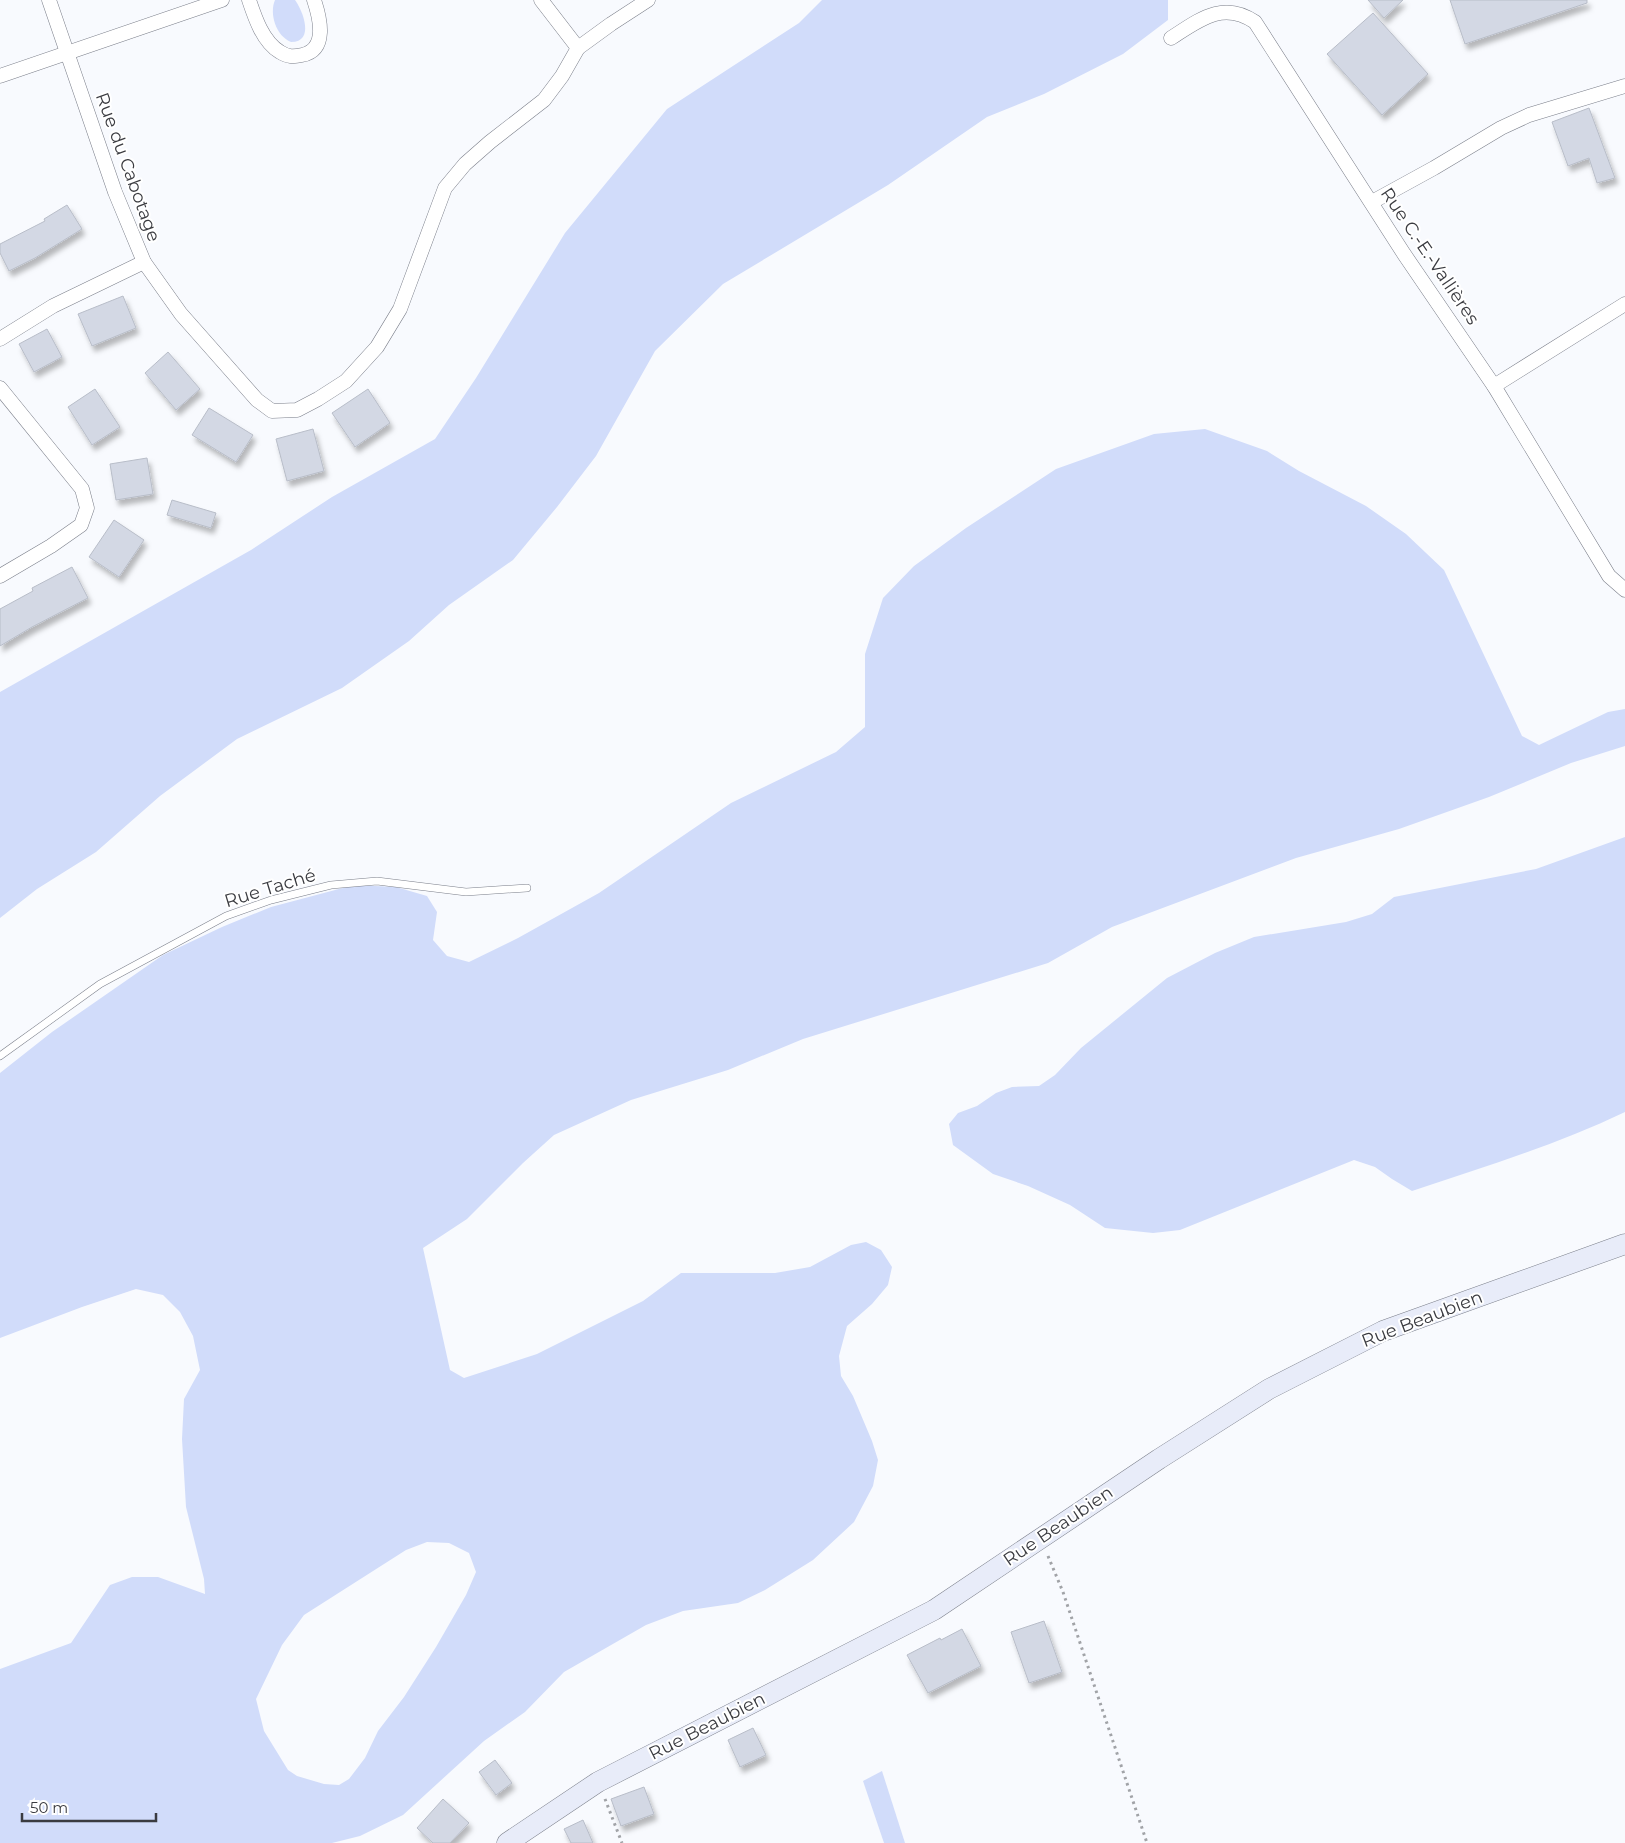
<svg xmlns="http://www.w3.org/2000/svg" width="1625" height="1843" viewBox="0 0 1625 1843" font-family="Montserrat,sans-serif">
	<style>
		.green { fill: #d1dcfa; fill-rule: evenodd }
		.building { fill: #d3d8e4; stroke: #b8bdc8; filter: url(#shadow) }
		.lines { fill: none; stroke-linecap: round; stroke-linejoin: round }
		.service-casing { stroke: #7b7f8a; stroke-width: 8 }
		.minor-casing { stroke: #7b7f8a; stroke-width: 15 }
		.secondary-casing { stroke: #7b7f8a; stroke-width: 21 }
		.path { stroke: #a1a3a7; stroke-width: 3; stroke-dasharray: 2.5 4; stroke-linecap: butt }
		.service { stroke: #fff; stroke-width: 7 }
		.minor { stroke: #fff; stroke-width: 14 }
		.secondary { stroke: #e8ecf9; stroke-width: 20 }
		.labels { text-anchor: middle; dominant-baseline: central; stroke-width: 4; stroke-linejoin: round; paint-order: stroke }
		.street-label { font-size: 18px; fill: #3a3b40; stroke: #fff }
	</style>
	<defs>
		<filter id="shadow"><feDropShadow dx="3" dy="5.5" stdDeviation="2.5" flood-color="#0004"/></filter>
	</defs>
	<rect width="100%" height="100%" fill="#f8fafe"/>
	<g class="green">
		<path d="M 275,0 L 295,0 C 303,11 315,42 291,42 C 276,36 269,14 275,0 Z"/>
		<polygon points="822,0 1168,0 1168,20 1123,54 1044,94 987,117 888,185 723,284 655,351 596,456 557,507 513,560 449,605 409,641 342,688 237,739 160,796 96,852 37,889 0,918 0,692 251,550 332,497 435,439 476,378 565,233 667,109 799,23"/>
		<path d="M 1205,429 L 1267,451 L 1299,471 L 1366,506 L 1406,534 L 1444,570 L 1522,736 L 1539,745 L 1608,712 L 1625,709 L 1625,746 L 1571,763 L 1489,797 L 1399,829 L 1296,858 L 1112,927 L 1048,963 L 803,1039 L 728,1070 L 631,1100 L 554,1135 L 523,1163 L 467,1219 L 423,1248 L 450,1370 L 464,1378 L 537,1354 L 643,1301 L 681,1273 L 775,1273 L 810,1267 L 851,1245 L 866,1242 L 881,1250 L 892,1267 L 888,1285 L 872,1304 L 847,1326 L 839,1356 L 841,1376 L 853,1396 L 872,1441 L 878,1460 L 873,1486 L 854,1522 L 813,1560 L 765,1590 L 738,1603 L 683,1611 L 646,1625 L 564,1672 L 525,1712 L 484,1741 L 403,1815 L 360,1836 L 332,1843 L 0,1843 L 0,1669 L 71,1643 L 110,1585 L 132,1577 L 158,1577 L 205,1594 L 204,1579 L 186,1507 L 182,1439 L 184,1399 L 200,1370 L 193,1336 L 180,1312 L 163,1295 L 136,1289 L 82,1307 L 0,1338 L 0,1073 L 52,1032 L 163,955 L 222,927 L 271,907 L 354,885 L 396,887 L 427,896 L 437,912 L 433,940 L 447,956 L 469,962 L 518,938 L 599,893 L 731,803 L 836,752 L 865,727 L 865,654 L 883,598 L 914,566 L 966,528 L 1056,469 L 1154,434 ZM 427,1542 L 449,1543 L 469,1553 L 476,1572 L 466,1595 L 436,1647 L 404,1697 L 378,1731 L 365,1758 L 349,1779 L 339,1785 L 324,1784 L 297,1776 L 288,1770 L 264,1731 L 256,1699 L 282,1645 L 304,1615 L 406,1550 Z"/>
		<path d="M 1625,837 L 1625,1112 C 1556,1145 1484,1167 1412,1191 L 1392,1179 L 1375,1167 L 1354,1160 L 1180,1230 L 1153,1233 L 1105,1228 L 1070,1205 L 1028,1186 L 993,1174 L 953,1145 L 949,1124 L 958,1113 L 977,1106 L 996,1093 L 1012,1087 L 1039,1086 L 1055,1075 L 1081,1048 L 1167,978 L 1215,953 L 1254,937 L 1346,922 L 1372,914 L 1394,897 L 1536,869 Z"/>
		<polygon points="882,1771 905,1843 884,1843 863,1781"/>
	</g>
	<g class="building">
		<polygon points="1368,0 1403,0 1384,18"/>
		<polygon points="1450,0 1587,0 1587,3 1465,44"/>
		<polygon points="1373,13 1428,74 1382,115 1327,54"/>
		<polygon points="1589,108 1615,178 1597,183 1589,158 1568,166 1552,122"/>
		<polygon points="67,205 82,229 35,258 9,271 0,253 0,244 45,221 44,219"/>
		<polygon points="123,296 136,328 92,346 78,314"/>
		<polygon points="47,329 62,357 34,372 19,344"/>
		<polygon points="168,352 200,389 176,410 145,373"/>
		<polygon points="95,389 120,427 92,445 68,407"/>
		<polygon points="368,389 390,423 355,447 332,413"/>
		<polygon points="209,408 253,435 236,462 192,435"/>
		<polygon points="313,429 324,471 287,481 276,439"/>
		<polygon points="147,458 153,494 116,500 110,464"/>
		<polygon points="172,500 216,513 211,528 167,515"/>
		<polygon points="114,520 144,540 119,577 89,557"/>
		<polygon points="72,567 88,598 32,627 0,646 0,609 33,591 32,588"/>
		<polygon points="1044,1621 1062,1672 1029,1683 1011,1632"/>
		<polygon points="962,1629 981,1666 928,1693 907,1655 940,1638 941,1640"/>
		<polygon points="753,1728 766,1755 740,1767 728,1740"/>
		<polygon points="495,1760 512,1783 496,1795 479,1772"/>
		<polygon points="644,1787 654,1814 621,1826 611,1799"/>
		<polygon points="443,1799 469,1823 450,1843 433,1843 417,1828"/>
		<polygon points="583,1820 593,1843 571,1843 564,1829"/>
	</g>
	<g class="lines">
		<defs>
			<polyline id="service" points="0,1056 100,984 226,916 271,900 331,885 377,881 466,892 527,888"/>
			<g id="minor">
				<polyline points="49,0 115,192 144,262 181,314 257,400 272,411 297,410 318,399 346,381 377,347 400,309 445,188 465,164 490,142 544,100 562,76 578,48 611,24 648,0"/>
				<path d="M 249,0 C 255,18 263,42 280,52 C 288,57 293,57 302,55 C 328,50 320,18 314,0"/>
				<polyline points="541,0 578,48"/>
				<path d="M 1171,38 C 1199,20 1223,0 1255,22 L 1404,254 L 1494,386 L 1609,576 L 1625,590"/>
				<polyline points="0,76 222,0"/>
				<polyline points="1372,202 1434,168 1501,128 1529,115 1625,86"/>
				<polyline points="0,339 53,306 144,262"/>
				<polyline points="1494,386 1625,304"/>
				<polyline points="0,388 82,489 87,508 81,525 51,546 0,576"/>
			</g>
			<polyline id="secondary" points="507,1843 598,1782 934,1610 1159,1459 1269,1389 1383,1331 1625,1244"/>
		</defs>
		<use href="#service" class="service-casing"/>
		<use href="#minor" class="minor-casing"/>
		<use href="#secondary" class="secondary-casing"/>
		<g class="path">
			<polyline points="1048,1556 1063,1592 1147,1843"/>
			<polyline points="605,1799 622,1843"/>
		</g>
		<use href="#service" class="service"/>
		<use href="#minor" class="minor"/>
		<use href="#secondary" class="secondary"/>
	</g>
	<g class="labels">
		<g class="street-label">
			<text transform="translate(128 167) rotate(70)">Rue du Cabotage</text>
			<text transform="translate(1430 256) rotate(56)">Rue C.-E.-Vallières</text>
			<text transform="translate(270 888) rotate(-17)">Rue Taché</text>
			<text transform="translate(1422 1319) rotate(-21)">Rue Beaubien</text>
			<text transform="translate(1058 1526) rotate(-34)">Rue Beaubien</text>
			<text transform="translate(707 1726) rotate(-27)">Rue Beaubien</text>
		</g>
	</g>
	<path d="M22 1813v8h134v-8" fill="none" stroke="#3a3b40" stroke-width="2.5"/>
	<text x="30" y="1813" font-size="15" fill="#3a3b40" stroke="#ffffff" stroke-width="4" paint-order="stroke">50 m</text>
</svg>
